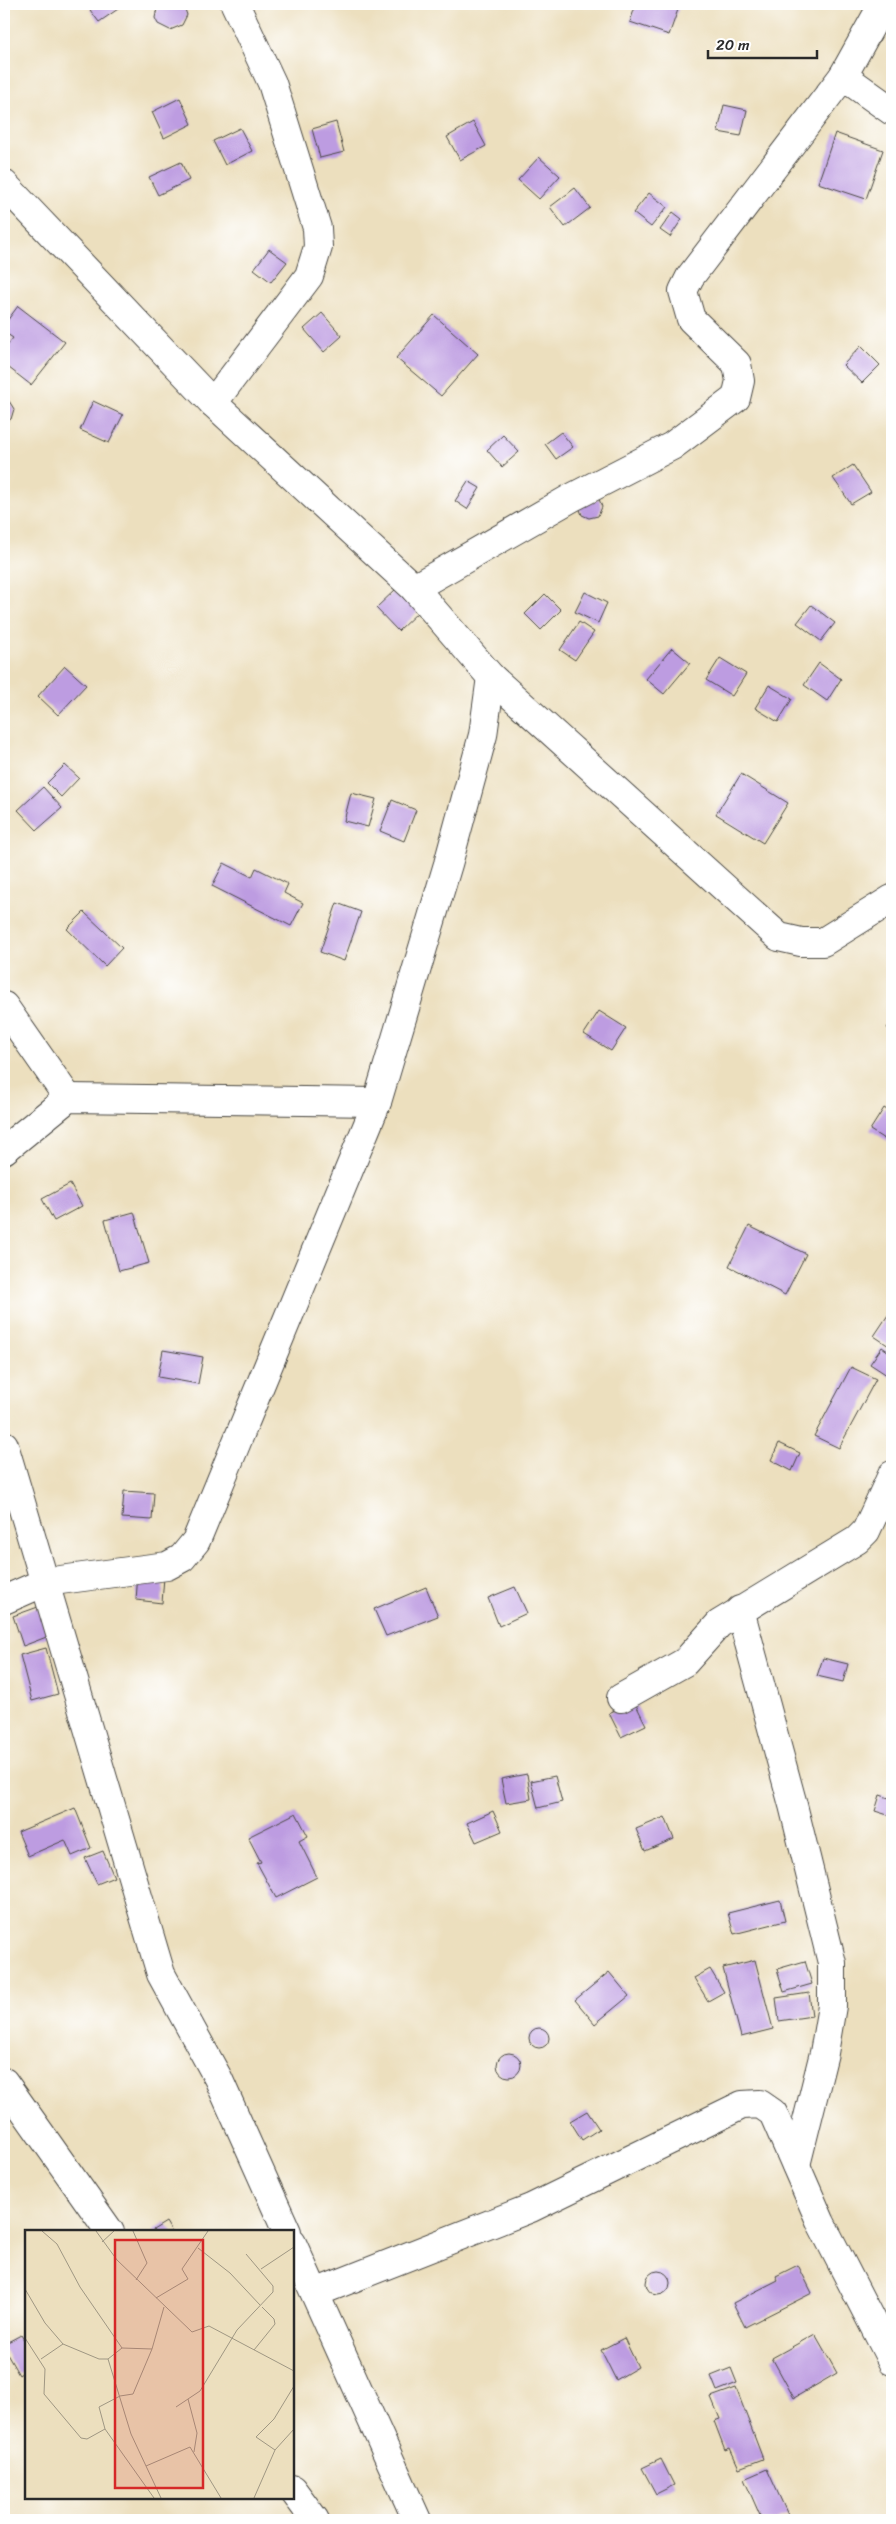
<svg xmlns="http://www.w3.org/2000/svg" width="896" height="2524" viewBox="0 0 896 2524" font-family="Sriracha,sans-serif">
	<style>
		.building { fill: #bd9ce1 }
		.lines { fill: none; stroke-linecap: round; stroke-linejoin: round }
		.minor-casing { stroke: #484641; stroke-width: 30 }
		.minor { stroke: #fff; stroke-width: 28 }
		.inset-road { fill: none; stroke: #9f9783; stroke-width: 1 }
		.view { fill: #d62828; fill-opacity: 0.15; stroke: #d62828; stroke-width: 2.5 }
		.inset-edge { fill: none; stroke: #2b2b2b; stroke-width: 2.5 }
	</style>
	<rect width="100%" height="100%" fill="#fff"/>
	<filter id="ink" filterUnits="userSpaceOnUse"><feTurbulence type="fractalNoise" baseFrequency=".02" numOctaves="2"/><feDisplacementMap in="SourceGraphic" scale="10" xChannelSelector="R" yChannelSelector="G"/><feConvolveMatrix kernelMatrix="1 2 1 2 8 2 1 2 1" color-interpolation-filters="sRGB"/></filter>
	<filter id="wash" filterUnits="userSpaceOnUse"><feTurbulence type="fractalNoise" baseFrequency=".0096" numOctaves="4" result="noise"/><feDisplacementMap in="SourceGraphic" scale="20" xChannelSelector="R" yChannelSelector="G"/><feGaussianBlur stdDeviation="1.12" result="paint"/><feColorMatrix in="noise" values="0 0 0 0 0 0 0 0 0 0 0 0 0 0 0 0 0 1.4 0 .05"/><feComposite in="paint" operator="in"/></filter>
	<g filter="url(#wash)">
		<rect width="100%" height="100%" fill="#ecdfbe"/>
		<g id="blocks">
			<g class="building">
				<polygon points="99,4 114,4 118,9 99,22 90,10"/>
				<polygon points="158,4 183,4 187,15 182,25 170,30 158,24 155,18"/>
				<polygon points="636,4 680,4 669,35 630,22"/>
				<polygon points="180,98 192,124 164,138 152,112"/>
				<polygon points="724,105 747,110 741,136 718,132"/>
				<polygon points="336,122 344,152 320,158 312,129"/>
				<polygon points="473,122 486,146 460,160 447,137"/>
				<polygon points="240,128 252,151 225,165 213,141"/>
				<polygon points="835,133 883,150 866,199 818,183"/>
				<polygon points="539,157 560,176 539,199 518,180"/>
				<polygon points="181,162 189,180 158,195 149,177"/>
				<polygon points="575,188 590,208 565,227 550,207"/>
				<polygon points="649,193 667,207 651,227 633,213"/>
				<polygon points="673,212 682,219 670,237 660,230"/>
				<polygon points="269,249 287,262 271,282 254,269"/>
				<polygon points="18,306 65,342 31,385 4,364 4,350 13,338 4,332 4,325"/>
				<polygon points="322,313 342,336 324,352 304,329"/>
				<polygon points="434,315 478,354 441,396 396,358"/>
				<polygon points="861,346 880,365 862,383 843,365"/>
				<polygon points="4,398 9,401 14,409 11,419 4,423"/>
				<polygon points="93,401 123,415 109,443 80,430"/>
				<polygon points="561,432 573,447 556,459 545,444"/>
				<polygon points="503,435 519,452 502,467 487,450"/>
				<polygon points="853,465 871,492 851,504 833,478"/>
				<polygon points="468,481 480,488 467,509 455,501"/>
				<polygon points="599,499 602,507 598,516 589,518 582,515 579,507"/>
				<polygon points="397,588 419,611 398,631 376,608"/>
				<polygon points="585,592 607,603 598,623 575,612"/>
				<polygon points="545,594 561,610 541,630 525,614"/>
				<polygon points="811,605 835,623 821,641 797,623"/>
				<polygon points="579,622 594,632 575,660 560,650"/>
				<polygon points="672,648 690,663 664,694 646,679"/>
				<polygon points="720,658 746,674 732,696 706,680"/>
				<polygon points="819,663 841,679 827,701 804,685"/>
				<polygon points="65,666 86,685 58,715 38,696"/>
				<polygon points="769,685 792,699 778,722 755,708"/>
				<polygon points="65,765 79,778 61,797 47,783"/>
				<polygon points="741,774 788,803 763,843 716,814"/>
				<polygon points="43,787 62,808 37,830 18,810"/>
				<polygon points="351,793 376,799 368,827 344,821"/>
				<polygon points="392,800 416,810 404,841 380,831"/>
				<polygon points="224,863 252,877 256,868 288,884 284,893 303,903 291,926 212,886"/>
				<polygon points="337,903 361,912 344,961 320,952"/>
				<polygon points="84,912 122,948 105,966 67,929"/>
				<polygon points="599,1011 626,1028 611,1051 584,1034"/>
				<polygon points="892,1021 892,1031 887,1028"/>
				<polygon points="884,1108 892,1113 892,1144 870,1130"/>
				<polygon points="70,1184 82,1206 54,1221 42,1199"/>
				<polygon points="134,1212 149,1263 119,1271 105,1220"/>
				<polygon points="749,1226 806,1254 785,1295 729,1266"/>
				<polygon points="888,1315 892,1317 892,1348 874,1336"/>
				<polygon points="882,1347 892,1354 892,1373 890,1377 870,1364"/>
				<polygon points="163,1350 203,1357 198,1384 158,1377"/>
				<polygon points="851,1367 876,1379 839,1448 814,1436"/>
				<polygon points="779,1443 800,1453 792,1471 771,1460"/>
				<polygon points="124,1491 154,1493 152,1520 122,1518"/>
				<polygon points="138,1574 164,1577 162,1603 136,1600"/>
				<polygon points="426,1587 438,1616 386,1636 374,1609"/>
				<polygon points="515,1587 527,1613 499,1626 488,1598"/>
				<polygon points="38,1607 49,1636 23,1646 13,1616"/>
				<polygon points="46,1648 58,1694 32,1701 20,1655"/>
				<polygon points="823,1658 848,1664 843,1682 817,1676"/>
				<polygon points="634,1701 646,1725 621,1737 609,1713"/>
				<polygon points="527,1774 531,1799 506,1803 501,1779"/>
				<polygon points="555,1776 562,1802 538,1808 531,1781"/>
				<polygon points="880,1795 892,1799 891,1816 875,1811"/>
				<polygon points="75,1808 91,1848 72,1856 65,1840 28,1856 18,1832"/>
				<polygon points="493,1811 502,1831 476,1842 467,1823"/>
				<polygon points="296,1813 308,1836 299,1841 317,1877 276,1898 257,1863 261,1862 248,1837"/>
				<polygon points="665,1817 674,1839 645,1851 636,1829"/>
				<polygon points="103,1851 114,1877 97,1884 85,1858"/>
				<polygon points="780,1900 785,1921 734,1934 728,1913"/>
				<polygon points="755,1960 773,2029 741,2037 723,1968"/>
				<polygon points="805,1961 812,1984 784,1992 777,1969"/>
				<polygon points="710,1969 724,1992 708,2001 694,1978"/>
				<polygon points="609,1972 629,1996 595,2024 575,2000"/>
				<polygon points="809,1993 812,2016 779,2021 776,1998"/>
				<circle cx="539" cy="2038" r="10"/>
				<circle cx="509" cy="2065" r="12"/>
				<polygon points="587,2111 599,2129 582,2140 570,2121"/>
				<polygon points="166,2222 172,2232 154,2232 153,2230"/>
				<polygon points="798,2265 812,2293 745,2327 733,2303 778,2280 776,2276"/>
				<circle cx="658" cy="2283" r="12"/>
				<polygon points="892,2288 892,2301 888,2289"/>
				<polygon points="815,2334 837,2373 794,2398 772,2358"/>
				<polygon points="21,2335 26,2343 26,2370 19,2375 4,2349 4,2344"/>
				<polygon points="624,2338 638,2367 616,2380 601,2350"/>
				<polygon points="731,2368 737,2383 717,2391 711,2376"/>
				<polygon points="736,2388 763,2459 739,2468 730,2448 725,2450 714,2421 720,2419 711,2397"/>
				<polygon points="661,2459 674,2485 656,2494 642,2468"/>
				<polygon points="767,2469 788,2515 776,2520 762,2520 744,2479"/>
			</g>
		</g>
	</g>
	<g filter="url(#ink)">
		<use href="#blocks" fill-opacity="0" stroke="#484641" stroke-width="1"/>
		<g class="lines">
			<defs>
				<g id="minor">
					<polyline points="843,76 892,111"/>
					<polyline points="4,184 213,403 414,588 491,677 779,937 801,942 823,942 892,899"/>
					<polyline points="213,403 309,276 318,247 317,228 272,83 235,4"/>
					<polyline points="414,588 571,498 672,446 736,398 740,381 737,364 691,319 683,291 690,277 843,76 883,4"/>
					<polyline points="4,1006 68,1098"/>
					<polyline points="4,1150 68,1098 377,1102 448,864 483,735 491,677"/>
					<polyline points="4,1445 161,1974 218,2078 287,2232"/>
					<polyline points="4,1600 45,1582 167,1566 182,1558 196,1541 377,1102"/>
					<polyline points="740,1610 793,1805 832,1963 832,2006 824,2053 796,2165"/>
					<polyline points="621,1698 685,1662 719,1624 857,1540 866,1531 892,1475"/>
					<polyline points="4,2082 110,2232"/>
					<polyline points="292,2243 417,2520"/>
					<polyline points="315,2293 531,2208 742,2105 760,2104 773,2113 821,2223 892,2361"/>
					<polyline points="292,2489 315,2520"/>
				</g>
			</defs>
			<use href="#minor" class="minor-casing"/>
			<use href="#minor" class="minor"/>
		</g>
	</g>
	<g transform="translate(25 2230)">
		<rect width="269" height="269" fill="#ecdfbe"/>
		<path class="inset-road" d="M 17,1 L 32,14 L 55,57 L 97,118M 71,1 L 92,30 L 167,102 L 184,96 L 269,141M 108,1 L 122,33 L 111,50M 77,12 L 89,1M 173,18 L 205,43 L 235,75M 236,39 L 269,17M 0,59 L 20,93 L 38,114 L 74,129 L 83,129 L 97,118 L 127,119 L 139,77M 131,68 L 163,49 L 157,39 L 183,1M 0,108 L 20,139 L 19,164 L 56,208 L 62,209 L 80,199M 127,119 L 108,164 L 95,166 L 74,177 L 80,199 L 129,268M 229,120 L 250,94 L 249,89 L 237,77M 16,129 L 38,114M 83,129 L 106,204 L 136,268M 163,169 L 172,203 L 169,222M 151,177 L 175,161 L 212,100 L 248,62 L 248,56 L 221,24M 250,220 L 231,207 L 249,189 L 269,156M 121,236 L 165,217 L 196,268M 229,268 L 250,220 L 269,199"/>
		<path class="view" d="M 90,10 L 178,10 L 178,258 L 90,258 Z"/>
		<rect width="269" height="269" class="inset-edge"/>
	</g>
	<rect width="896" height="2524" fill="none" stroke="#fff" stroke-width="20"/>
	<path d="M708 50v8h109v-8" fill="none" stroke="#2b2b2b" stroke-width="2.5"/>
	<text x="716" y="50" font-size="15" fill="#2b2b2b" stroke="#ffffff" stroke-width="4" paint-order="stroke">20 m</text>
</svg>
